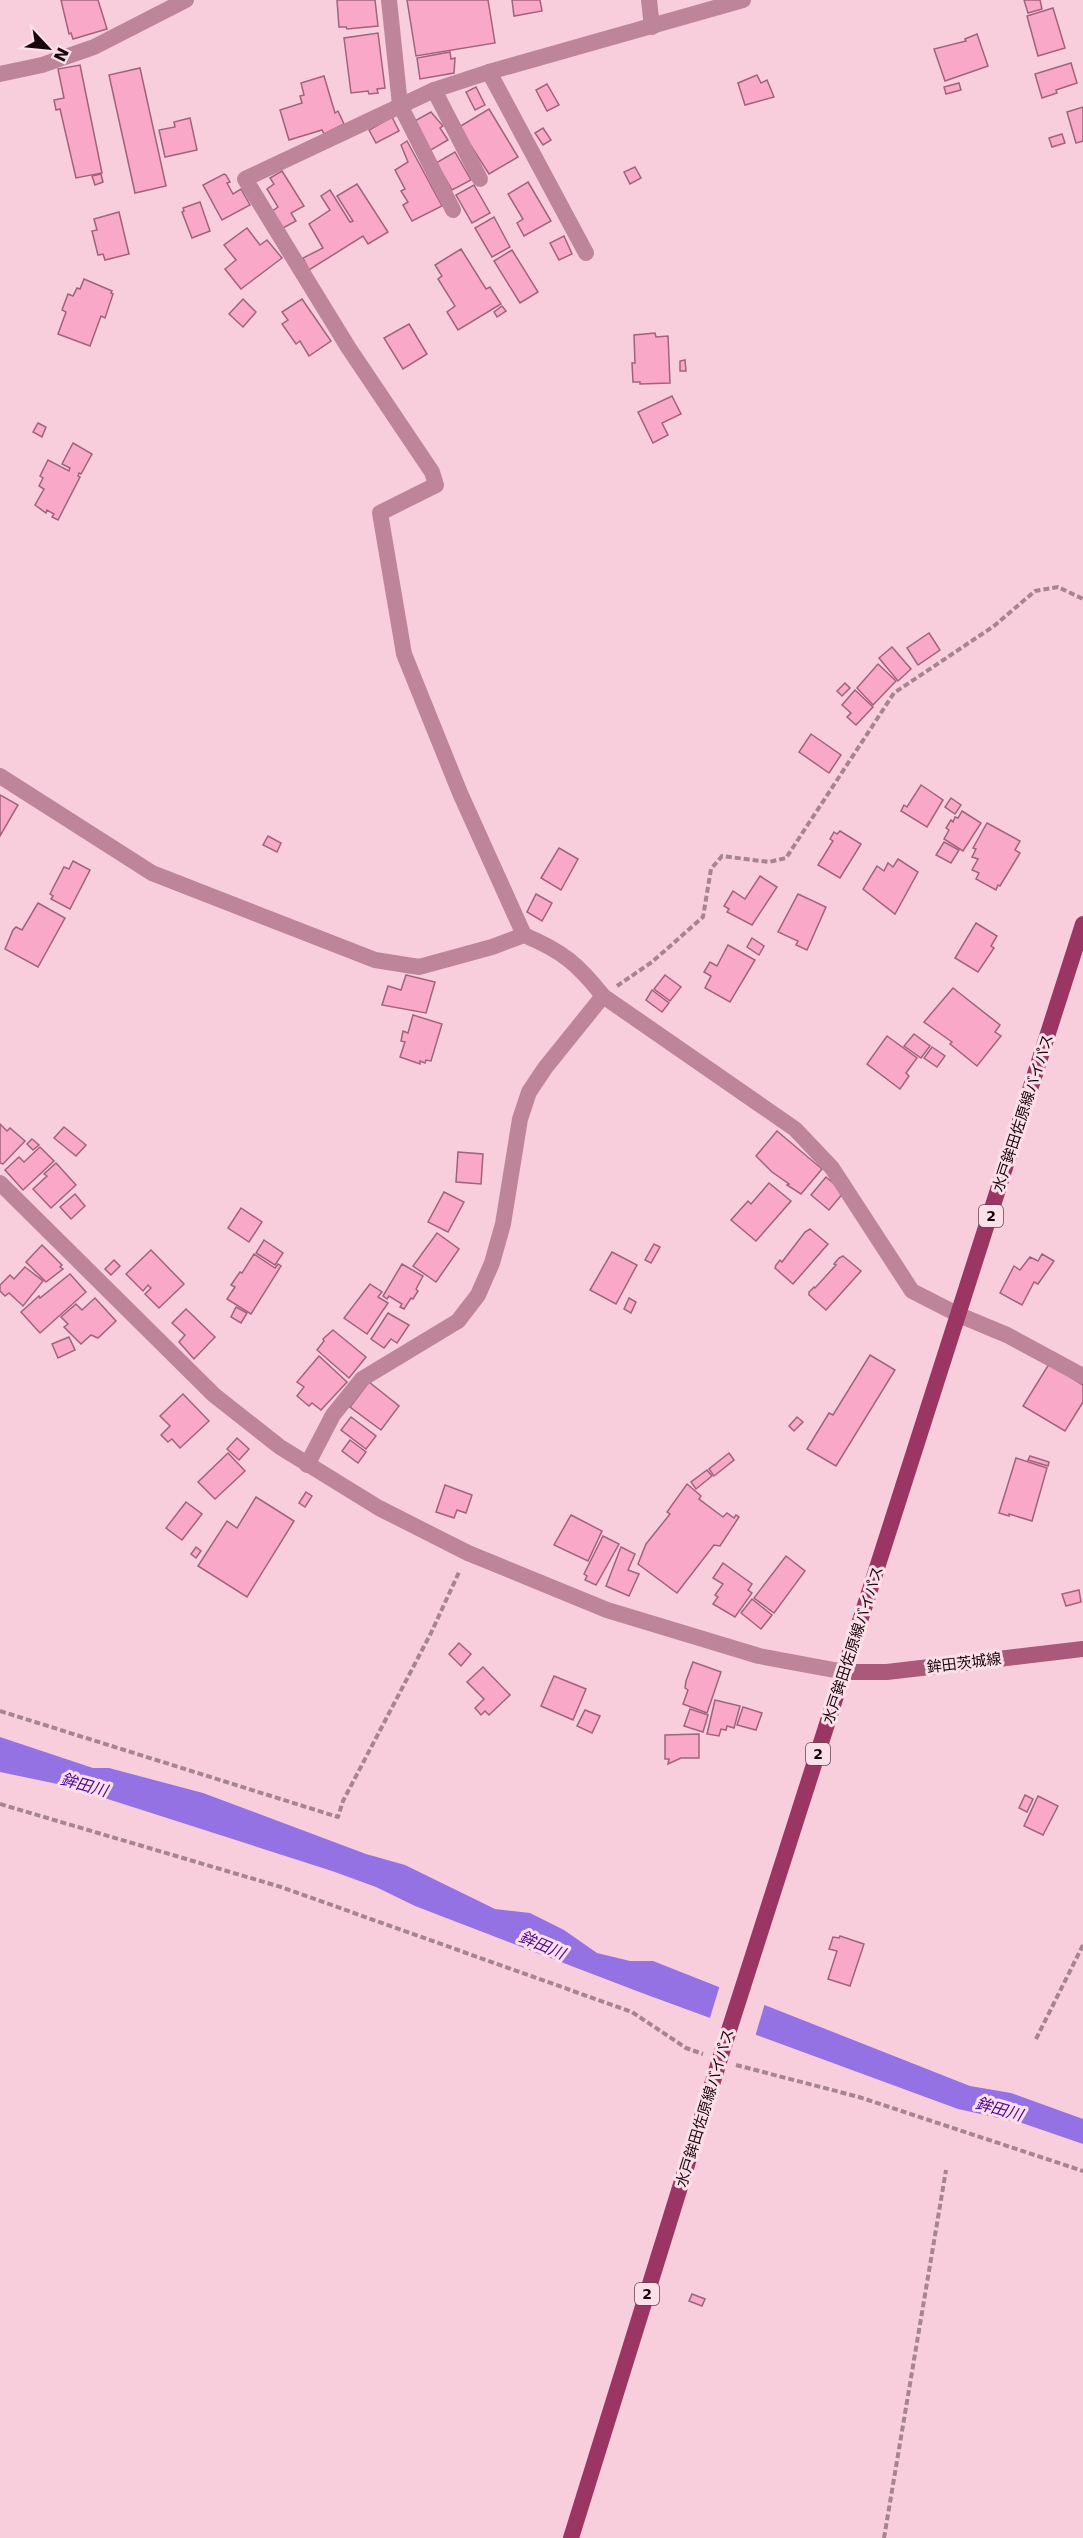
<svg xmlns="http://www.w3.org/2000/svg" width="1083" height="2538" viewBox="0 0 1083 2538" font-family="'DejaVu Sans','Noto Sans JP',sans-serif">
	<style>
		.water { fill: #9572e4 }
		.pier { fill: #f8cedc }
		.building { fill: #f9a9c7; stroke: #a1637b; stroke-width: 1.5 }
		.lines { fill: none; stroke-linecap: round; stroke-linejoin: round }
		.path { stroke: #a68490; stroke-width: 4; stroke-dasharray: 6 3; stroke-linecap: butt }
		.minor { stroke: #be859a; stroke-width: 16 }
		.tertiary { stroke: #be859a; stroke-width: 16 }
		.secondary { stroke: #ab597b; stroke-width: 16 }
		.primary { stroke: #9b3664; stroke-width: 16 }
		.labels { text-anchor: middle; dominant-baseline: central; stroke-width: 6; stroke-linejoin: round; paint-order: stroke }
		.shield { fill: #fce0e9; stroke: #5e474f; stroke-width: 1.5 }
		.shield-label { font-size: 14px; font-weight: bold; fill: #1a050d }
		.street-label { font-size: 15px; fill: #1a050d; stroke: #fce0e9 }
		.water-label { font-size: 16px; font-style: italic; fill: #4d0497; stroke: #fce0e9 }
	</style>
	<rect width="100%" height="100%" fill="#f8cedc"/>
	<polygon class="water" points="0,1737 93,1768 109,1768 203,1793 366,1854 405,1865 495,1909 530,1913 564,1930 597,1953 630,1961 653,1961 970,2086 1011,2093 1083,2119 1083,2144 1022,2123 958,2109 642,1993 415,1906 376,1887 332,1871 67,1786 0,1772"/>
	<polygon class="pier" points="720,1985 765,2003 755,2037 709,2021"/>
	<g class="building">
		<polygon points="61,0 98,0 107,29 73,39 71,33 69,34"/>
		<polygon points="337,0 375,0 378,26 347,29 346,27 339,27"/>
		<polygon points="407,0 488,0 495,43 416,56"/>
		<polygon points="512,0 540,0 542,11 514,16"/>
		<polygon points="1024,0 1040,0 1042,9 1028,13"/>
		<polygon points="1053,8 1065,48 1038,56 1027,16"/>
		<polygon points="378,33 385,88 377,89 378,93 369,94 368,91 351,93 344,38"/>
		<polygon points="977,34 988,66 945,81 934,49 966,41 965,39"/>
		<polygon points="450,52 451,59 455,58 454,73 420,79 417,58"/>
		<polygon points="1071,63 1077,83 1056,90 1057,93 1042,98 1035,74"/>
		<polygon points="80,65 102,173 76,178 60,109 56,110 54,100 64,98 58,69"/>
		<polygon points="140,68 166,186 135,193 109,75"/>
		<polygon points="757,75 761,83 767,80 774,97 745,105 738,83"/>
		<polygon points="324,76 335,113 338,111 344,124 324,134 322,130 289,140 280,110 302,103 300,96 304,95 301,83"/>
		<polygon points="959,83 961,90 946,94 944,87"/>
		<polygon points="547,84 559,105 547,111 536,90"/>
		<polygon points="476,87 485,105 475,110 466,92"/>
		<polygon points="1083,107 1083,141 1076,143 1067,112"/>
		<polygon points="489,109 518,157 489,174 459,127"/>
		<polygon points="431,112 443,126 440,128 448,140 429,151 413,122"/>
		<polygon points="392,117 399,131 376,143 369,130"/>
		<polygon points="190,118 197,150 165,157 159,130 175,127 174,122"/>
		<polygon points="543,128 551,140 543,145 535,133"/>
		<polygon points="1062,134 1065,143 1052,147 1049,138"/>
		<polygon points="407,141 442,206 412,221 403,205 408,202 401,191 405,189 395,170 408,162 401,145"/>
		<polygon points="455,152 471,180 452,190 436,163"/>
		<polygon points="635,167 641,178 630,184 624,172"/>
		<polygon points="282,171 304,206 291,213 296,221 283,228 271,212 278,207 267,189 274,184 270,178"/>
		<polygon points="101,174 103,182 95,185 92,176"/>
		<polygon points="224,174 226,175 230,182 227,183 233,194 241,189 250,205 222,220 203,185"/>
		<polygon points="528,182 551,221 524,236 517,223 523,219 508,194"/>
		<polygon points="357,184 388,232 368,244 363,236 309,270 303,258 323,248 309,224 330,210 321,196 330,190 350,222 353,221 337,196"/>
		<polygon points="474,185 490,213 472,223 456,195"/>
		<polygon points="200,202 210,231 192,238 182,212 184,211 183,208"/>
		<polygon points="119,212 129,254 105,260 103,254 98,255 92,231 97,230 94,219"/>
		<polygon points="494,217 510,247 492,257 475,228"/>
		<polygon points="247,228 260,245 267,240 282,258 241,289 225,269 236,260 224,245"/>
		<polygon points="564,236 572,254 559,260 550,243"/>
		<polygon points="461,249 486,289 490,287 501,304 458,330 447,312 455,306 438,279 442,276 435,265"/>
		<polygon points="512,250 538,292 520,303 494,261"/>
		<polygon points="84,279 112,291 111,293 113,294 105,318 101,316 90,346 58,334 66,312 62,310 68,294 73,296 77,288 80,289"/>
		<polygon points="243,299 256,312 243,327 229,314"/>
		<polygon points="302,299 331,341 309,356 300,341 296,344 282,324 288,320 282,312"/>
		<polygon points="502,306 506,311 497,317 494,312"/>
		<polygon points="409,324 427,354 403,369 384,338"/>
		<polygon points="655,333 656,337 668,336 670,383 640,384 640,382 633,382 632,363 635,363 634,335"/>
		<polygon points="685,360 686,371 680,371 680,361"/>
		<polygon points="672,396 681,414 662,423 668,435 653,443 638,412"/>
		<polygon points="38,423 46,427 42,437 33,432"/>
		<polygon points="73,443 92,454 81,474 79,473 78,476 80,477 58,520 52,517 54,514 47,510 46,513 35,505 44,489 39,486 43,478 40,476 48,460 69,471 70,468 62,464"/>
		<polygon points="929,633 940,650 918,665 907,648"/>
		<polygon points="892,647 911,669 898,681 879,658"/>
		<polygon points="878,664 896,681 873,705 857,688"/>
		<polygon points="845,683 850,688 842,696 837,691"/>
		<polygon points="855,690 873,707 856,725 847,717 851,713 842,705"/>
		<polygon points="811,734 841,755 829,773 799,752"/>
		<polygon points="921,785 943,800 927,827 901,811 904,805 907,807"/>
		<polygon points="0,795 18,805 0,836"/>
		<polygon points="951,798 961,805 955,814 945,807"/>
		<polygon points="962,811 981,823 963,851 944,839 949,830 946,828 951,820 953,822 955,817 958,818"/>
		<polygon points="987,823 1020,841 1015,850 1020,853 1000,886 998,885 996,890 976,879 979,873 972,870 978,859 972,857 976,849 973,848"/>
		<polygon points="840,831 861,844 840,878 818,865 833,841 830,839 834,832 837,834"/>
		<polygon points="268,836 281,843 277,852 263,845"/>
		<polygon points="944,842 959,850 951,863 936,855"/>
		<polygon points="559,848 578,859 561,890 541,878"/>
		<polygon points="898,859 918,872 895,914 863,889 877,866 884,871 888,863 893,867"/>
		<polygon points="73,861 90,870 70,909 51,899 53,896 50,894 64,867 69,869"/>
		<polygon points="760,876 777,887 752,925 727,912 729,909 724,906 733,891 745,899"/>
		<polygon points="536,894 552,903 542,921 527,912"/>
		<polygon points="798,894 826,907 807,950 796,945 798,941 778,932"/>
		<polygon points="38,903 65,918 38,967 5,949 13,930 16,927 22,930"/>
		<polygon points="976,923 997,936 991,946 994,948 978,972 955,958"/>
		<polygon points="752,938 764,946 759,955 747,947"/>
		<polygon points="728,945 755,960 730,1002 705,988 711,976 704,972 710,962 717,966"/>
		<polygon points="406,975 435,982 426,1013 382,1005 388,986 401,990"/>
		<polygon points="665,975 681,987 670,1001 654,989"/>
		<polygon points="953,988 1000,1025 995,1032 1001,1036 977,1066 950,1044 952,1042 924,1022"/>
		<polygon points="652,990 669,1003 662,1012 646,1000"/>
		<polygon points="413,1015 442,1024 431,1061 426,1060 425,1063 420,1061 420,1064 400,1057 405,1042 401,1041 403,1031 408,1033"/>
		<polygon points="914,1034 930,1046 921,1058 904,1046"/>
		<polygon points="887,1036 917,1058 906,1073 909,1076 900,1089 867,1064"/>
		<polygon points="932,1047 945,1056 937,1067 924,1058"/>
		<polygon points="0,1124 7,1131 10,1128 25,1141 3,1164 0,1163"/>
		<polygon points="64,1127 86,1145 76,1156 54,1138"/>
		<polygon points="777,1131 822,1169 801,1194 787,1185 789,1184 772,1172 756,1156"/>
		<polygon points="32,1139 39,1145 33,1150 27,1144"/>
		<polygon points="40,1147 54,1161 23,1190 5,1170 19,1157 24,1162"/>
		<polygon points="458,1152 483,1154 481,1184 456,1182"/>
		<polygon points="56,1163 76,1185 51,1208 33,1189 47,1176 44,1174"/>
		<polygon points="826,1177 844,1192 829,1210 811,1195"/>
		<polygon points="769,1183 791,1201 756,1241 731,1220 748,1201 751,1204"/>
		<polygon points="444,1192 464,1202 448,1232 428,1222"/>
		<polygon points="75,1194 85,1206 71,1219 60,1207"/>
		<polygon points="241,1208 262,1222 249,1242 228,1228"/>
		<polygon points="810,1229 828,1244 793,1284 775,1268 776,1265 780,1260 782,1262 805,1232"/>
		<polygon points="437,1233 459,1249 436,1282 413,1266"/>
		<polygon points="264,1240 283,1253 275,1265 256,1253"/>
		<polygon points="654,1244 660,1247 651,1263 645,1260"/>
		<polygon points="42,1245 62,1265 60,1267 63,1269 46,1282 26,1262"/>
		<polygon points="151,1250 184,1284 159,1308 145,1294 151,1288 148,1285 143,1291 126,1274"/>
		<polygon points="612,1252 637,1265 616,1304 590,1290"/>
		<polygon points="254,1254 275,1268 278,1264 281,1266 251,1314 227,1299 235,1287 231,1285 240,1272 242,1273"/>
		<polygon points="1042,1254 1054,1261 1038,1284 1034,1282 1022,1305 1000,1293 1014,1266 1020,1270 1030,1257 1038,1261"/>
		<polygon points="843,1256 861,1271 826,1310 809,1295 809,1292 814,1287 815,1288 836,1265 834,1264 839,1258"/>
		<polygon points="114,1260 120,1266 111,1275 105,1269"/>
		<polygon points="402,1264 423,1276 416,1289 418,1291 413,1299 411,1298 404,1309 400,1307 402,1304 389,1296 387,1299 383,1296"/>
		<polygon points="25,1267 43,1281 23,1306 9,1293 5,1296 0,1291 0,1285 10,1275 14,1279"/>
		<polygon points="70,1274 86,1292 40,1333 21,1312 39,1296 40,1298"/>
		<polygon points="370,1284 382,1292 378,1297 388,1303 367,1334 344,1318"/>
		<polygon points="95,1298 116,1321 98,1338 91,1335 81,1344 64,1327 68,1324 61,1317 76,1304 82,1310"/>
		<polygon points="629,1298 636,1302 631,1313 624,1309"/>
		<polygon points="236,1307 247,1313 241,1323 231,1317"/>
		<polygon points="186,1309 215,1337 194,1359 179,1342 185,1335 172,1323"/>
		<polygon points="388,1313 409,1325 397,1343 391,1339 384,1348 371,1339"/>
		<polygon points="333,1330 366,1357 349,1378 317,1350 324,1341 323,1339"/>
		<polygon points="69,1337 75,1350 58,1358 52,1344"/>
		<polygon points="870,1355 895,1370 836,1466 807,1449 829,1413 833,1415"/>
		<polygon points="319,1356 347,1382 321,1410 312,1403 309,1406 297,1396 304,1387 297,1382"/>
		<polygon points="1049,1364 1083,1385 1083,1402 1065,1431 1023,1406"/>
		<polygon points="369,1382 399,1406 381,1430 350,1407"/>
		<polygon points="183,1394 209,1421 180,1448 172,1439 168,1442 161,1435 170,1426 160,1416"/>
		<polygon points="351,1417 376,1436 366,1449 341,1430"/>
		<polygon points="797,1417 803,1422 794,1431 789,1426"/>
		<polygon points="237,1438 249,1449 239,1460 227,1449"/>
		<polygon points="350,1440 366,1452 358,1463 342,1451"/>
		<polygon points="228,1453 245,1471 215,1499 198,1482"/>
		<polygon points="729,1453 734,1460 714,1476 709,1469"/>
		<polygon points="1030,1456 1049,1462 1048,1466 1028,1460"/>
		<polygon points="1016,1458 1047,1468 1032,1521 1009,1514 1009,1516 999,1513"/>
		<polygon points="707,1470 712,1476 696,1489 691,1482"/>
		<polygon points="687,1484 701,1496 699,1499 723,1517 727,1513 734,1518 736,1515 739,1517 720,1546 714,1545 677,1593 638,1564 646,1544 670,1514 667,1512"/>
		<polygon points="445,1485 472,1495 466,1513 457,1510 454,1518 436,1512"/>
		<polygon points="306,1492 312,1496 305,1507 299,1503"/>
		<polygon points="256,1497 294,1521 247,1597 198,1566 227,1521 237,1528"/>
		<polygon points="186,1502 202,1514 182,1540 166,1528"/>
		<polygon points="571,1515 602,1531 588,1561 554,1545"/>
		<polygon points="603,1536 619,1544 596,1585 585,1580 587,1576 584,1574"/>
		<polygon points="196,1547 201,1551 196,1558 191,1554"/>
		<polygon points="621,1547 635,1554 628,1570 639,1574 629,1596 606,1586"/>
		<polygon points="786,1556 805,1571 774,1613 754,1598"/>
		<polygon points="723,1563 752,1584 748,1590 752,1593 735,1617 713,1604 718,1597 715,1595 723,1584 713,1578"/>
		<polygon points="1079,1590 1081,1602 1066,1606 1062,1594"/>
		<polygon points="752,1599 772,1615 761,1629 741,1613"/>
		<polygon points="459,1643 471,1654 461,1666 449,1654"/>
		<polygon points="693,1662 721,1672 707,1713 683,1704 688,1690 685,1688 686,1681"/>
		<polygon points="483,1667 510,1695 489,1715 485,1711 481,1715 475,1708 484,1699 467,1682"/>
		<polygon points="554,1676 586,1689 573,1720 541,1706"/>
		<polygon points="715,1700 740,1706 734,1728 727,1726 726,1730 721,1729 719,1736 707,1734"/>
		<polygon points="743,1707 762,1713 756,1730 737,1725"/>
		<polygon points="690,1709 708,1715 703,1732 684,1726"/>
		<polygon points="585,1710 600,1716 592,1733 577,1726"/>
		<polygon points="699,1734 699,1758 681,1758 668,1764 669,1759 665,1759 665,1735"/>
		<polygon points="1025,1795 1033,1799 1027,1812 1019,1808"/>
		<polygon points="1038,1796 1058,1806 1043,1835 1024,1826"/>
		<polygon points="840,1936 864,1944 850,1986 828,1979 837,1951 829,1949 833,1937 839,1938"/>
		<polygon points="692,2294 705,2299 702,2306 689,2301"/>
	</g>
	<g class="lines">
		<g class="path">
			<polyline points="617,986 652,962 703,917 711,869 722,856 769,862 786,858 894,693 994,626 1035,591 1058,587 1083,599"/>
			<polyline points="0,1711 338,1817 343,1801 431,1633 460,1570"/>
			<polyline points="0,1804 281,1887 632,2012 686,2048 703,2054"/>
			<polyline points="1036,2039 1083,1945"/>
			<polyline points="736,2065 859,2097 1083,2171"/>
			<polyline points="884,2538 946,2170"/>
		</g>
		<g class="minor">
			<polyline points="389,0 400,105 453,210"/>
			<polyline points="649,0 652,27"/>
			<polyline points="489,72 586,253"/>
			<polyline points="0,74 42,65 94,47 186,0"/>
			<polyline points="434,90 480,179"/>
			<path d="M 0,776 L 152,873 L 375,960 L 419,967 L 492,947 L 524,935 C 562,951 578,964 603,996 L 795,1129 L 832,1168 L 912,1291 L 959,1315 L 1007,1335 L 1083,1376"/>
			<polyline points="524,935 460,793 404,654 380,513 436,485 432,472 348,347 245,179 434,90 489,72 743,0"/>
			<polyline points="307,1465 333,1415 362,1379 458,1321 478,1295 492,1263 503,1224 520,1119 529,1092 545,1068 603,996"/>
		</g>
		<polyline class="tertiary" points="0,1183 214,1395 280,1447 379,1508 468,1553 607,1610 759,1656 845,1672"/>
		<polyline class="secondary" points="845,1672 887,1672 1083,1649"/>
		<polyline class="primary" points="571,2538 723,2049 1083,924"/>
	</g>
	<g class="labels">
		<g class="shield">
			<rect x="979" y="1205" width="24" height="22" rx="4.5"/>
			<rect x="806" y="1743" width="24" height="22" rx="4.5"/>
			<rect x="635" y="2283" width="24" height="22" rx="4.5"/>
		</g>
		<g class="shield-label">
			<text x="991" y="1216">2</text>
			<text x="818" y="1754">2</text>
			<text x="647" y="2294">2</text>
		</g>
		<g class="street-label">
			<text transform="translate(1023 1113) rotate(-72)">水戸鉾田佐原線バイパス</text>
			<text transform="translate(853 1645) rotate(-72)">水戸鉾田佐原線バイパス</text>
			<text transform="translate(964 1663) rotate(-7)">鉾田茨城線</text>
			<text transform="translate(705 2108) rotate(-73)">水戸鉾田佐原線バイパス</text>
		</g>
		<g class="water-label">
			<text transform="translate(84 1785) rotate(15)">鉾田川</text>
			<text transform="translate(542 1945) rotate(23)">鉾田川</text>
			<text transform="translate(999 2109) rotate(16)">鉾田川</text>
		</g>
	</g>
	<g transform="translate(48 48) rotate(116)" stroke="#fce0e9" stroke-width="4.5" paint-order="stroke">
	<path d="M0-4.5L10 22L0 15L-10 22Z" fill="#1a050d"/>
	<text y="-9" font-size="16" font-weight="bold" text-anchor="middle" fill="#1a050d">N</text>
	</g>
</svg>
